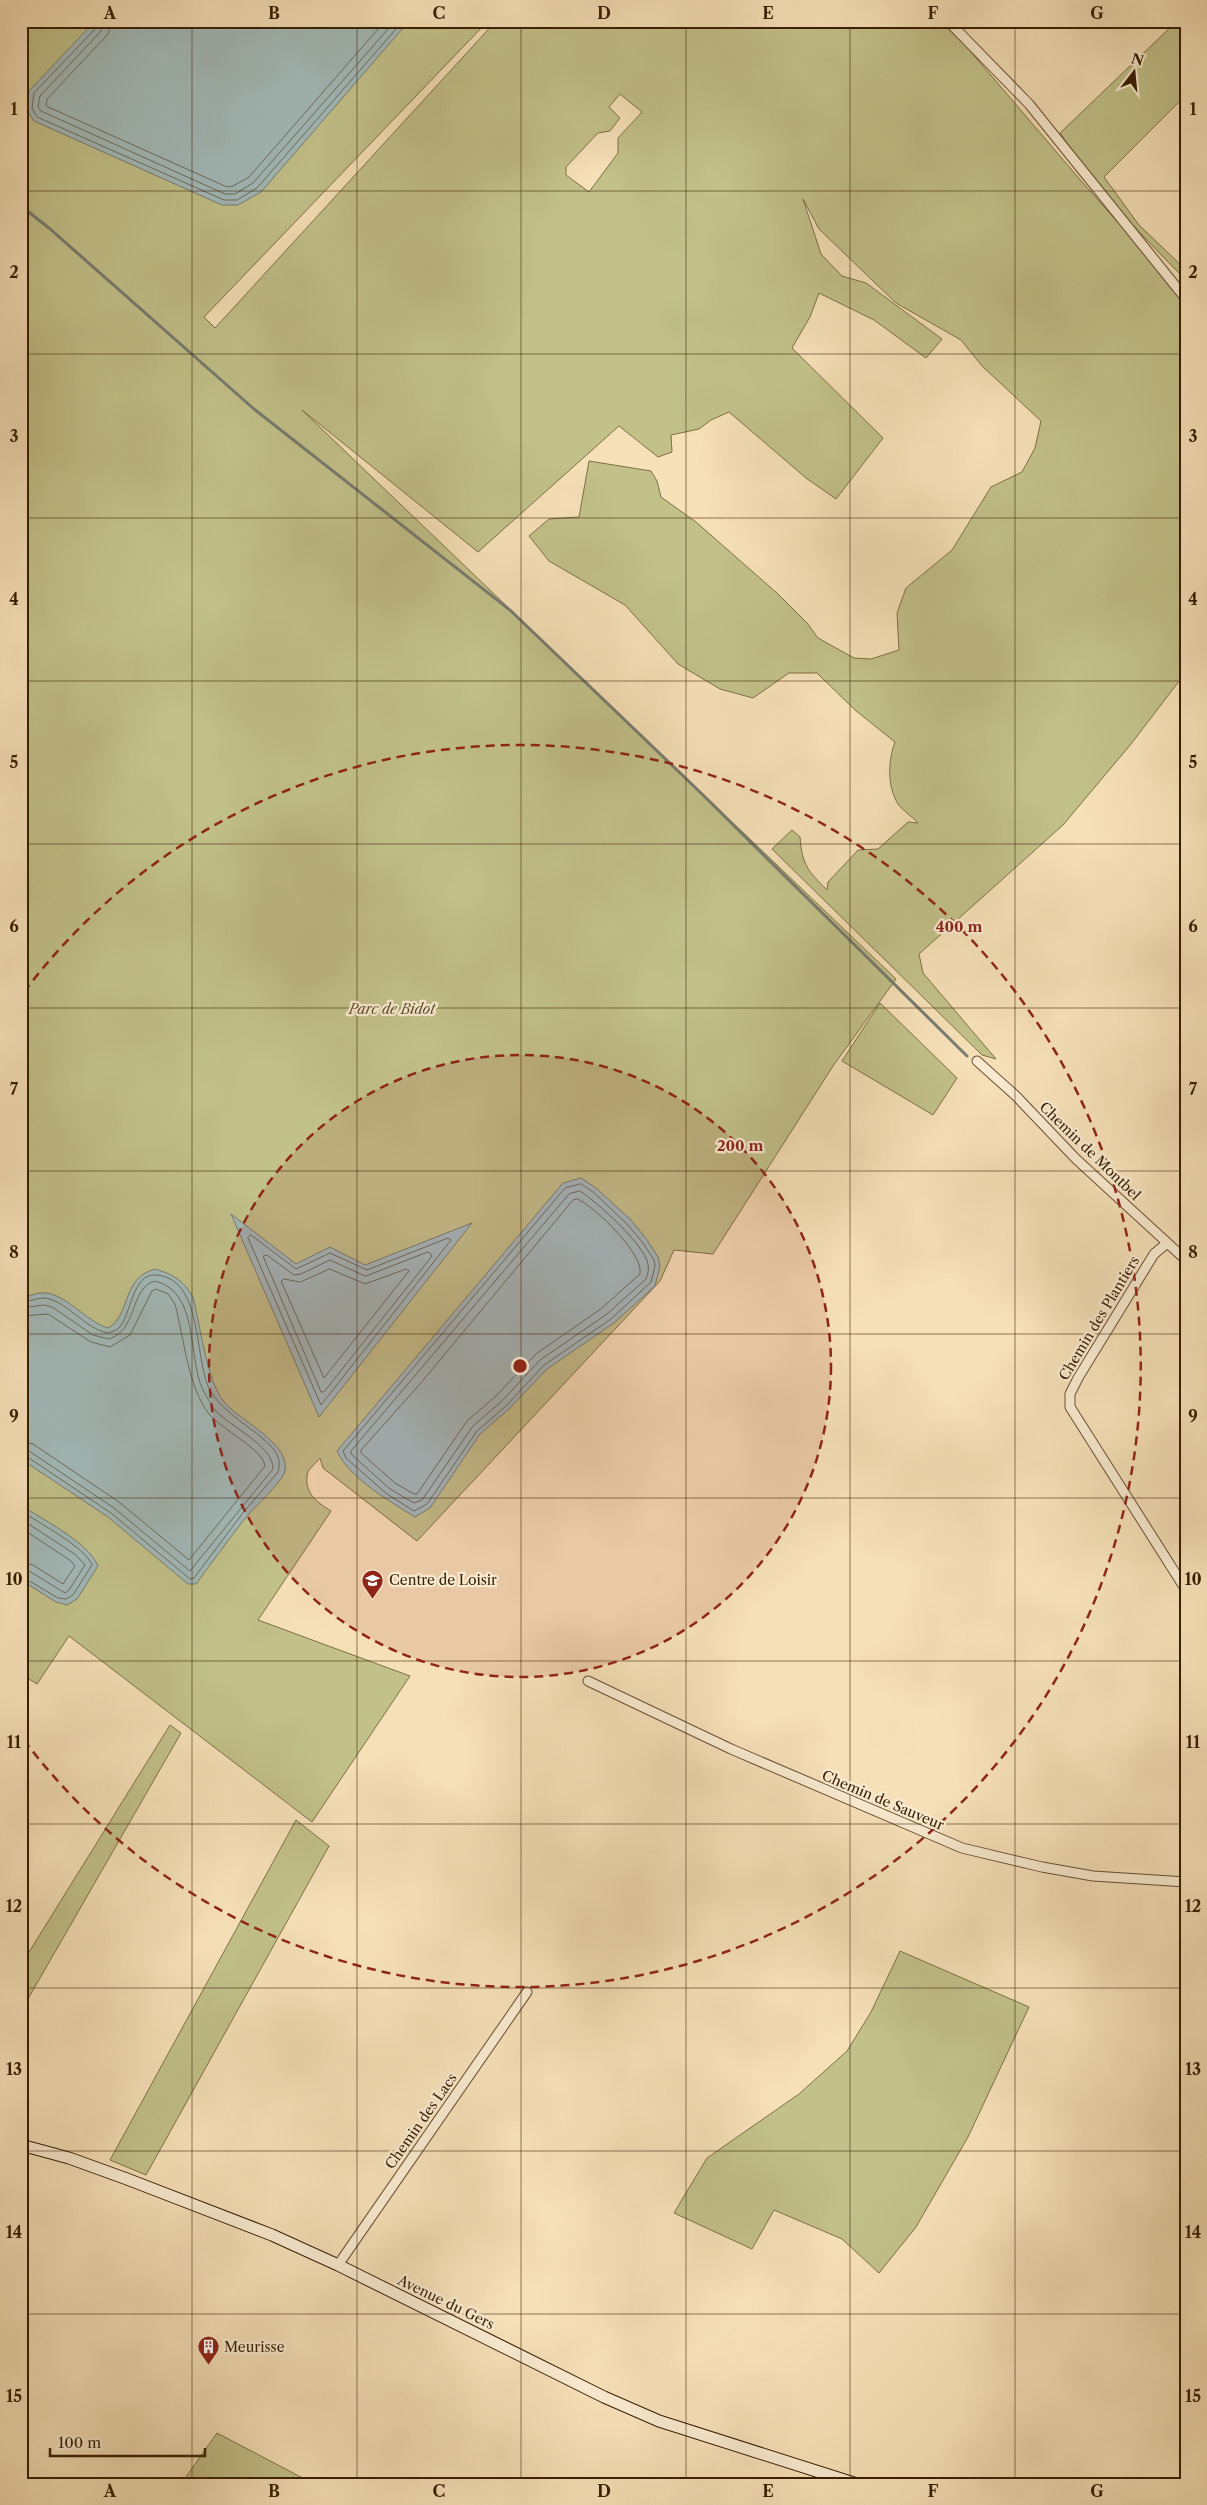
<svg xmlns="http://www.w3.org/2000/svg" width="1207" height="2505" viewBox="0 0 1207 2505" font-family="'Libre Caslon Text',serif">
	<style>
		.green { fill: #c2c18a; stroke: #7d7046; fill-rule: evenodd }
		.water { fill: #a2baba; stroke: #787c70 }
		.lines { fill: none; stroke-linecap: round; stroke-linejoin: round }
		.shore { stroke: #6d6c5e; stroke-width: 1 }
		.stream { stroke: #787c70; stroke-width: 3 }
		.street-casing { stroke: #684e30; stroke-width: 11 }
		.secondary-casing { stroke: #381e02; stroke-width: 13 }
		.street { stroke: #f9ebd1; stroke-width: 9 }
		.secondary { stroke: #f9ebd1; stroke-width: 11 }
		.grid { fill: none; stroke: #381e02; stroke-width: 1; stroke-opacity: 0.55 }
		.ring { fill: none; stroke: #8f2418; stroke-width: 2.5; stroke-dasharray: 9 6 }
		.labels { text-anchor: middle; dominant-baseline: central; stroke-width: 4.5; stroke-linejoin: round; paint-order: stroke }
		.park-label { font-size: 14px; font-style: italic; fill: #614f2b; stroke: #f9ebd1 }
		.street-label { font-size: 14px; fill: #381e02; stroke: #f9ebd1 }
		.poi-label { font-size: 14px; fill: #381e02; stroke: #f9ebd1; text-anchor: start }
		.centre { fill: #8f2418; stroke: #f9ebd1; stroke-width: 2.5 }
		.ring-label { font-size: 15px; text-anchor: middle; font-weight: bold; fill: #8f2418; stroke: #f9ebd1; stroke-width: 4.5; stroke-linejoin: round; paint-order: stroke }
		.neatline { fill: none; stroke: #381e02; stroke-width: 2 }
		.grid-label { font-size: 16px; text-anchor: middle; font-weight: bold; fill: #381e02 }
	</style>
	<rect width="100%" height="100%" fill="#f6e0b8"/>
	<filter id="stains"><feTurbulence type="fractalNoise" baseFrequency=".004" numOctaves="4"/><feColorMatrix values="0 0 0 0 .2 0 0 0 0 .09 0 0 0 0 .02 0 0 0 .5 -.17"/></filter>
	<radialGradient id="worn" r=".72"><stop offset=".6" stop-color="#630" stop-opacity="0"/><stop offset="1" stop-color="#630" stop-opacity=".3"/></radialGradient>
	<g class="green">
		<path d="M 21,21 L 488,21 L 204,317 L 215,328 L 496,21 L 940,21 L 965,45 L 1083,183 L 1186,299 L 1186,672 L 1131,744 L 1063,825 L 919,954 L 923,973 L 996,1059 L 982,1055 L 772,849 L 792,830 L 800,837 C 802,865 808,871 827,890 L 828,882 L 858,850 L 878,849 L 908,822 L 918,823 C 913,817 903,811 898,804 C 887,786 888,761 895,742 L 855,710 L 817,673 L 789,673 L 753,698 L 720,689 L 678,664 L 625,605 L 549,561 L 529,536 L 549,519 L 579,517 L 589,461 L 651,471 L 657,481 L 661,497 L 696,522 L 778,594 L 807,623 L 818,638 L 854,658 L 871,659 L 899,650 L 897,613 L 906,588 L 952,550 L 991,487 L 1022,472 L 1035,448 L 1041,421 L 982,366 L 961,340 L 896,303 L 819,229 L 803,199 L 821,254 L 842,276 L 866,283 L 942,339 L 926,358 L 874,320 L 819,293 L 810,317 L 792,348 L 883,438 L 836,499 L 806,478 L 729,412 L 711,420 L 699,429 L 671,435 L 672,452 L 658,457 L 619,426 L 478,552 L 302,410 L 896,979 L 833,1066 L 713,1254 L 674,1250 L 660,1281 L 417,1541 L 323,1468 L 320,1458 L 308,1471 C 303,1492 315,1501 331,1511 L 258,1620 L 410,1676 L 312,1822 L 69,1636 L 37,1684 L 21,1674 ZM 620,94 L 642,112 L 618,138 L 618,153 L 589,192 L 566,175 L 566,167 L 598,133 L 610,131 L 620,118 L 609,107 Z"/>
		<path d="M 1177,21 L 1186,21 L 1186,95 L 1104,177 L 1139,225 L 1186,270 L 1186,280 C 1140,234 1095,187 1060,133 Z"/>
		<polygon points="880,1003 957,1078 933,1115 842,1061"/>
		<polygon points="170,1725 181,1733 21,2011 21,1965"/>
		<polygon points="296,1820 329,1846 146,2175 110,2160"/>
		<polygon points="900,1951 1029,2007 968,2137 916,2227 879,2273 842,2239 774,2210 752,2249 674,2213 707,2158 799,2094 847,2051 871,2012"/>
		<polygon points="217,2433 314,2484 181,2484"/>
	</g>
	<g class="water">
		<polygon points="95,21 409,21 261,192 238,205 222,205 34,121 27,110 29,91"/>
		<path d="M 581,1178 L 596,1188 L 631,1220 L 647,1240 L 658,1257 L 660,1266 L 655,1286 L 614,1323 L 547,1369 L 509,1409 L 480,1434 L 430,1508 L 415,1517 C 391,1502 349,1478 337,1451 L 563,1183 Z"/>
		<polygon points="231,1214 296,1264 330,1247 365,1265 472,1223 319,1417"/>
		<path d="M 155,1269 C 173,1274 184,1281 193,1297 C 200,1325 207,1381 224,1402 C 238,1420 295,1445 284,1474 C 279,1484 255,1507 246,1517 C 229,1539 212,1562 196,1584 L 188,1584 L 108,1517 L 21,1459 L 21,1297 C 29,1297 37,1292 45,1293 C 66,1294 87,1322 108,1328 C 131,1316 121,1278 155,1269 Z"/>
		<path d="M 21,1505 C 44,1521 87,1541 98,1566 L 77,1599 L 67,1605 L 56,1602 L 21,1580 Z"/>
	</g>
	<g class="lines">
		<g class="shore">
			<polyline points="98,21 97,27 34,93 32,108 37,117 224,200 237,200 257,188 403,21"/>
			<polyline points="104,21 101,31 40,96 38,107 41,111 225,194 235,194 253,183 395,21"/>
			<polyline points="112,21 108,34 47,99 46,106 227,187 233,186 249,177 385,21"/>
			<polygon points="581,1184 593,1192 627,1224 643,1243 654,1260 655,1266 651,1282 611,1319 544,1365 506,1406 477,1431 427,1504 414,1511 387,1494 346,1458 343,1451 565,1188"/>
			<path d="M 580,1191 C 597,1202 644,1244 648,1264 C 649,1269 648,1274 646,1279 L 607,1314 L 540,1360 L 502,1401 L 473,1426 L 422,1500 L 414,1503 L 390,1489 L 351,1454 L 351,1451 L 569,1194 Z"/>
			<path d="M 578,1199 C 596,1208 644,1254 640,1274 L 602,1308 L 536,1354 L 496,1396 L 467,1421 L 417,1494 L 414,1494 L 395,1483 L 361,1453 L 361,1450 L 420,1384 L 573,1200 Z"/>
			<polygon points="251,1235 296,1269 330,1253 367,1270 448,1238 451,1240 321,1405 248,1238"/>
			<polygon points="429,1252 432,1256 324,1392 321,1392 263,1256 267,1255 294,1275 301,1274 330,1260 365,1276"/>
			<polygon points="330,1269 365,1284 406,1269 409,1271 324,1378 281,1281 284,1279 300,1282"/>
			<path d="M 21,1302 C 30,1302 36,1298 44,1298 C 65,1299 86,1330 108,1333 C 112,1332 116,1330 119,1328 C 131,1316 132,1273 156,1275 C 203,1278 194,1357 209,1388 C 224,1418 270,1435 278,1457 C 280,1462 279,1468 278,1472 L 242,1514 L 194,1578 L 190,1579 L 111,1513 L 26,1456 L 21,1455"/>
			<path d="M 21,1308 L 44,1305 L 52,1307 L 93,1335 L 109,1339 C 138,1330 130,1287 155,1281 C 200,1292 187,1357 203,1390 C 207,1397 211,1405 215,1410 C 229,1426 274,1446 273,1469 L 190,1571 L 114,1508 L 29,1451 L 21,1449"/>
			<path d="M 21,1316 L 48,1314 L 91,1342 L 110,1347 L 130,1335 L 152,1291 L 156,1289 L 168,1294 L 175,1304 C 184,1338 188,1387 209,1414 C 221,1429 263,1449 265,1466 L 189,1560 L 119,1502 L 33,1444 L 21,1441"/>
			<path d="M 21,1511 C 39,1523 85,1547 92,1565 L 73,1595 L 66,1599 L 58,1598 L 21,1576"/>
			<polyline points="21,1519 76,1555 85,1565 69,1590 65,1593 29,1571 21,1570"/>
			<polyline points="21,1528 71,1561 75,1566 63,1584 33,1565 21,1562"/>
		</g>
		<polyline class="stream" points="21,206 49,228 254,409 511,611 702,794 967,1056"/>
		<defs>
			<g id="street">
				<polyline points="948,21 1029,104 1186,299"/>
				<polyline points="977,1061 1016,1096 1076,1159 1186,1260"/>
				<polyline points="1166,1244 1154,1254 1078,1378 1070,1394 1070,1407 1186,1590"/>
				<polyline points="588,1681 731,1749 962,1848 1042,1867 1093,1876 1186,1882"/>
				<polyline points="338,2265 527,1992"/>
			</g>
			<polyline id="secondary" points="21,2145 69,2158 127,2179 272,2235 338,2265 604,2397 659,2421 857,2484"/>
		</defs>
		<use href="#street" class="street-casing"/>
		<use href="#secondary" class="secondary-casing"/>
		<use href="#street" class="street"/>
		<use href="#secondary" class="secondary"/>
	</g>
	<path class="grid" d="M 192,21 L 192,2484M 357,21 L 357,2484M 521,21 L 521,2484M 686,21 L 686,2484M 850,21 L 850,2484M 1015,21 L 1015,2484M 21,191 L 1186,191M 21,354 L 1186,354M 21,518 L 1186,518M 21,681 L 1186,681M 21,844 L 1186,844M 21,1008 L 1186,1008M 21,1171 L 1186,1171M 21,1334 L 1186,1334M 21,1498 L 1186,1498M 21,1661 L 1186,1661M 21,1824 L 1186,1824M 21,1988 L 1186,1988M 21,2151 L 1186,2151M 21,2314 L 1186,2314"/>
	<circle cx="520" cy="1366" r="311" fill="#8f2418" fill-opacity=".12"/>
	<g class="ring">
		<circle cx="520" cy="1366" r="311"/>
		<path d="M24 992A621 621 0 1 1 24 1740"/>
	</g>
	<defs>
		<symbol id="school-pin" viewBox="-11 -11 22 30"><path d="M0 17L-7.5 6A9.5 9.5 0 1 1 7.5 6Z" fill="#8f2418" stroke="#f9ebd1"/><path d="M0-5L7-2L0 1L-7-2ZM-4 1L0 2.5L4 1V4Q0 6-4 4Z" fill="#fff"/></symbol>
		<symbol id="building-pin" viewBox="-11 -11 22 30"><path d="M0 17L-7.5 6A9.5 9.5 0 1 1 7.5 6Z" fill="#8f2418" stroke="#f9ebd1"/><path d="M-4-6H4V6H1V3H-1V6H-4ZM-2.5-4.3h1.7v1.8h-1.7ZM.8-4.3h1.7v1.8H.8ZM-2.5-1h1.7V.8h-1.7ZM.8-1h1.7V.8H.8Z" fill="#fff"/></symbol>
	</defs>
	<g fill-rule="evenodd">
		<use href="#school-pin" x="360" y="1568" width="25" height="34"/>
		<use href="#building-pin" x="196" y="2334" width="25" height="34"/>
	</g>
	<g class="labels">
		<g class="park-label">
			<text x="392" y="1009">Parc de Bidot</text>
		</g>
		<g class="street-label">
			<text transform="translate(1090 1151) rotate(44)">Chemin de Montbel</text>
			<text transform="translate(1099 1318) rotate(-59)">Chemin des Plantiers</text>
			<text transform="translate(883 1800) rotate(23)">Chemin de Sauveur</text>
			<text transform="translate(421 2121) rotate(-55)">Chemin des Lacs</text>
			<text transform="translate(446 2302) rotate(26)">Avenue du Gers</text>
		</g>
		<g class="poi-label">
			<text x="389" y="1580">Centre de Loisir</text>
			<text x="224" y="2347">Meurisse</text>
		</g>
	</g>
	<circle cx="520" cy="1366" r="8" class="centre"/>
	<g class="ring-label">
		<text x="959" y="932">400 m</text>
		<text x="740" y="1151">200 m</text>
	</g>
	<rect width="1207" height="2505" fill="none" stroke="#f6e0b8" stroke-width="55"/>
	<g transform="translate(1134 72) rotate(16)" stroke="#f9ebd1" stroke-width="4" paint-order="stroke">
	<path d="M0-4L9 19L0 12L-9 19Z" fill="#381e02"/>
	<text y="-8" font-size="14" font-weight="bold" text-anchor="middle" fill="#381e02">N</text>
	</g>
	<path d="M50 2448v8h155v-8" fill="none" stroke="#381e02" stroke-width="2.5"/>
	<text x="58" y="2448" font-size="15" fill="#381e02" stroke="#f9ebd1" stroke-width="4" paint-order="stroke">100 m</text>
	<rect x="28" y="28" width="1152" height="2450" class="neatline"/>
	<g class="grid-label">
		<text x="110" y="19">A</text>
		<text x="274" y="19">B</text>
		<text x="439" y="19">C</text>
		<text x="604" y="19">D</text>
		<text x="768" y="19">E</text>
		<text x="933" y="19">F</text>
		<text x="1097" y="19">G</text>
		<text x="14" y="115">1</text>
		<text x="1193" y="115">1</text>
		<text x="14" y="278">2</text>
		<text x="1193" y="278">2</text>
		<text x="14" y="442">3</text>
		<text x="1193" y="442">3</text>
		<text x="14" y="605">4</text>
		<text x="1193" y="605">4</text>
		<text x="14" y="768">5</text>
		<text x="1193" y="768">5</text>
		<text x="14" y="932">6</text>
		<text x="1193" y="932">6</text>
		<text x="14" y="1095">7</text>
		<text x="1193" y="1095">7</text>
		<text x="14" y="1258">8</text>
		<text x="1193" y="1258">8</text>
		<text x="14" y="1422">9</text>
		<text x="1193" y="1422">9</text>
		<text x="14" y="1585">10</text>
		<text x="1193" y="1585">10</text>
		<text x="14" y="1748">11</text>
		<text x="1193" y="1748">11</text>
		<text x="14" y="1912">12</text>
		<text x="1193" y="1912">12</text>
		<text x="14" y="2075">13</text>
		<text x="1193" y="2075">13</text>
		<text x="14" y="2238">14</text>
		<text x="1193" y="2238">14</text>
		<text x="14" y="2402">15</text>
		<text x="1193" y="2402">15</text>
		<text x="110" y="2497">A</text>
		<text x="274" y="2497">B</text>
		<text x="439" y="2497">C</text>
		<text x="604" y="2497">D</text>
		<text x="768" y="2497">E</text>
		<text x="933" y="2497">F</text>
		<text x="1097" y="2497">G</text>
	</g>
	<rect width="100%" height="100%" filter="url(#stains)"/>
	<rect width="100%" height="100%" fill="url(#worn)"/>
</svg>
